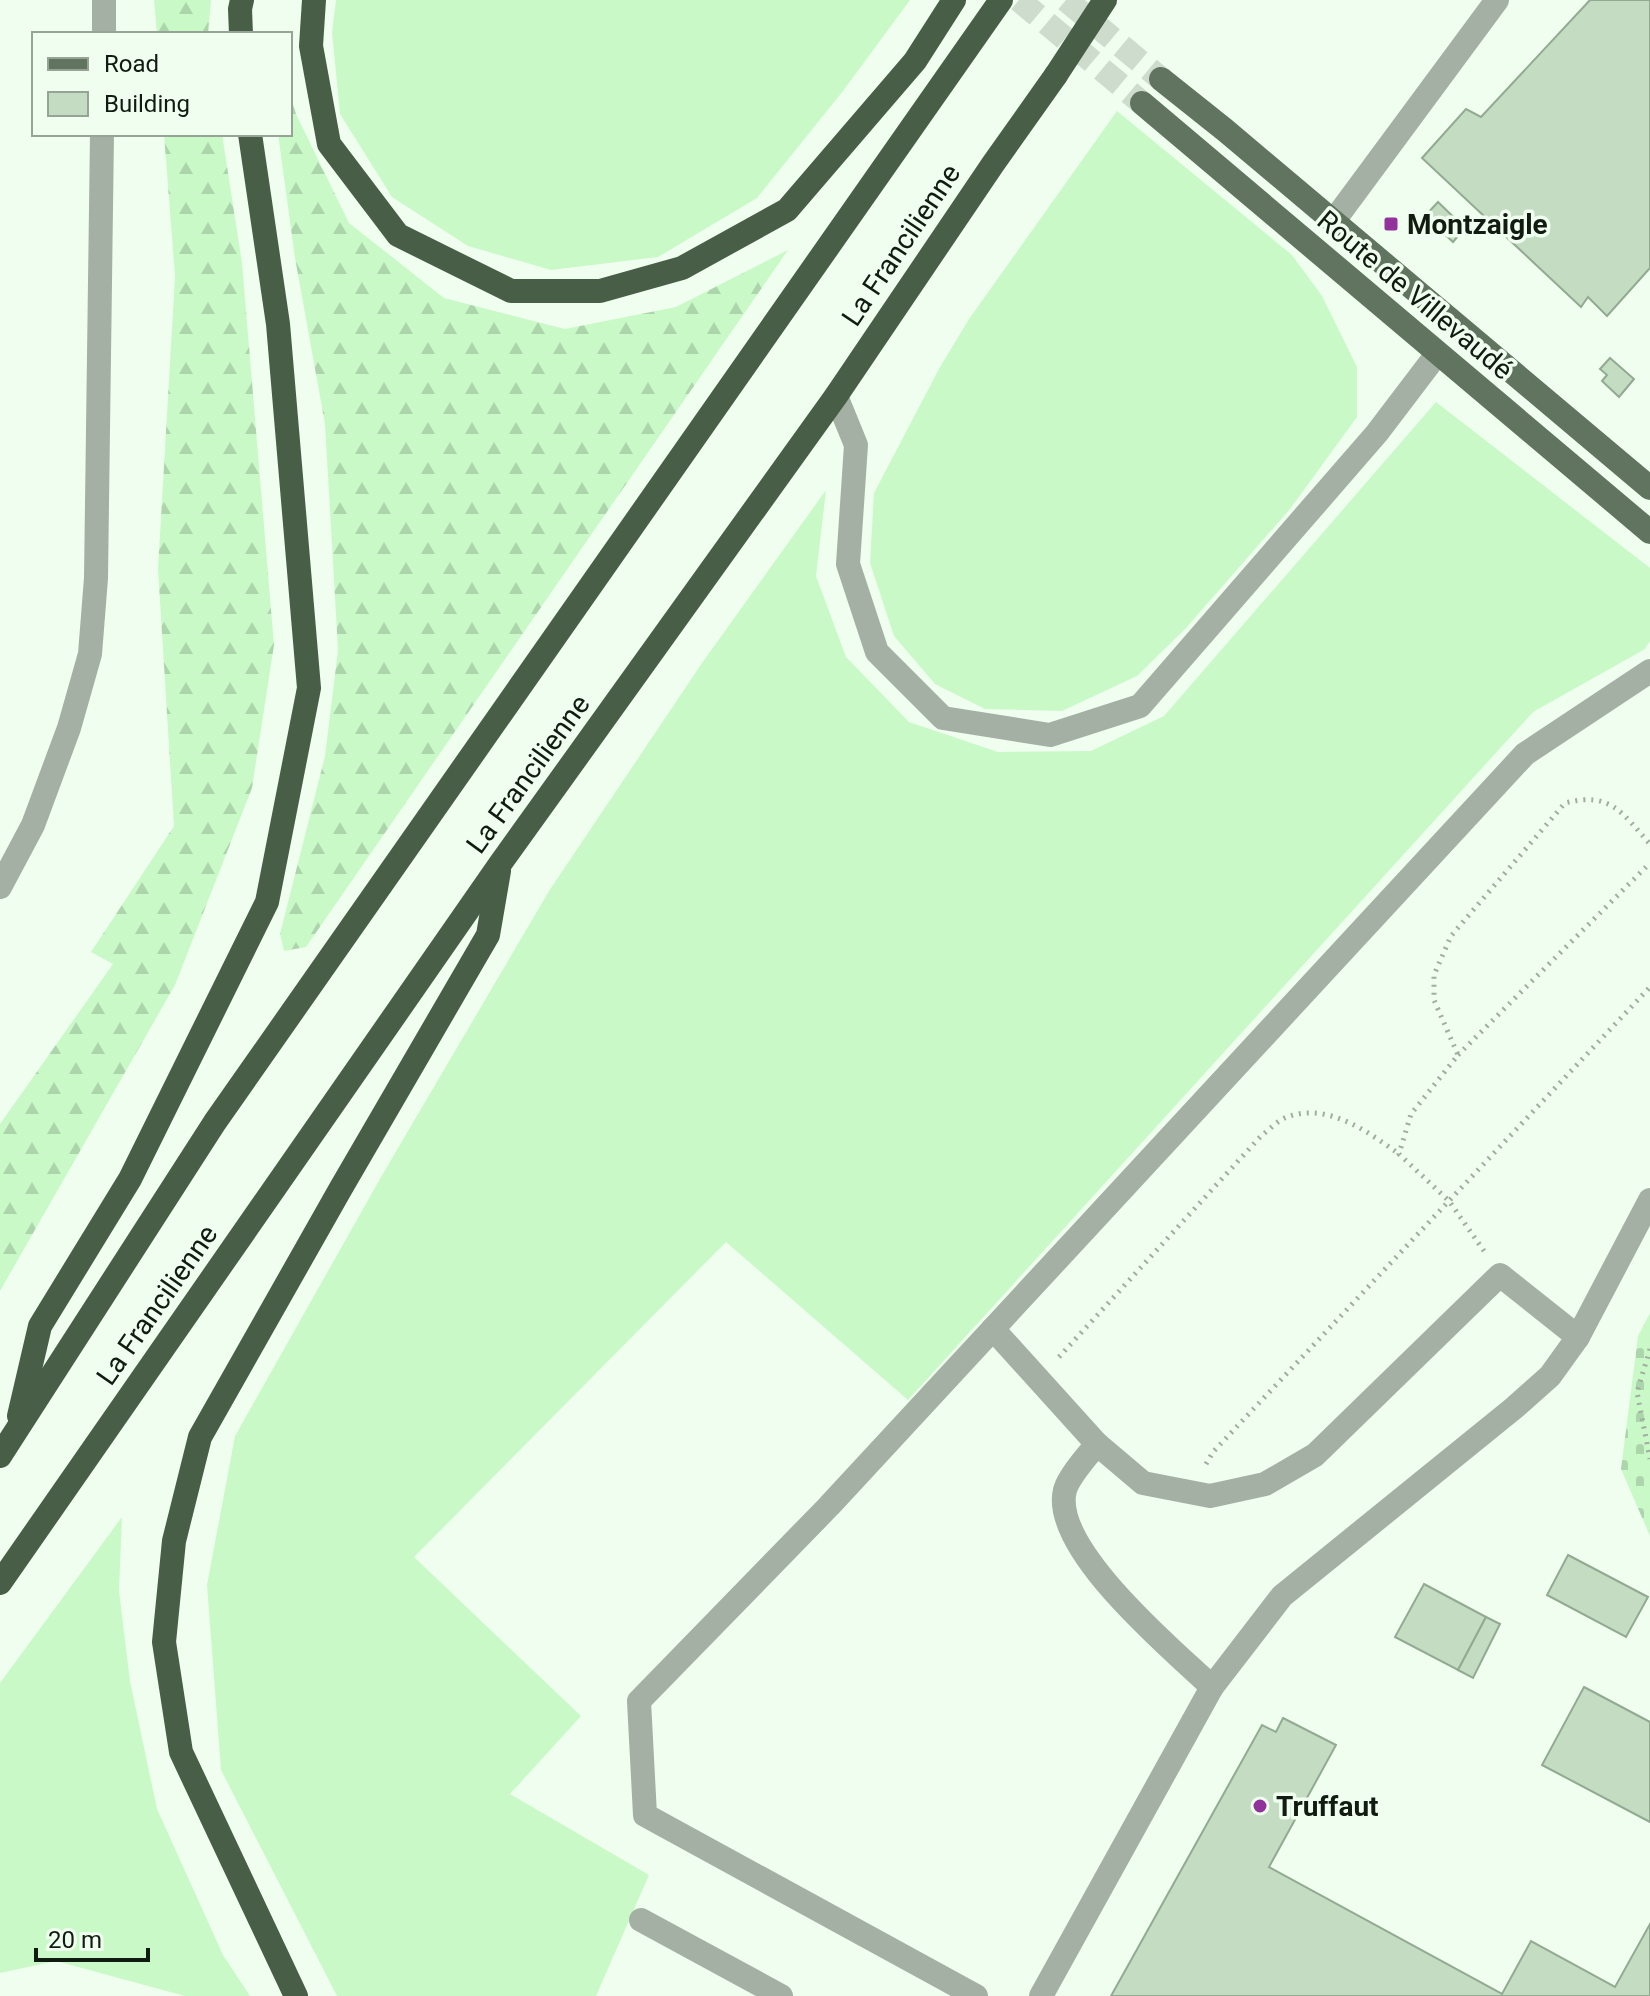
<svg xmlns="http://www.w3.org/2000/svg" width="1650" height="1996" viewBox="0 0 1650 1996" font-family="Roboto,sans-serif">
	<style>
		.grass { fill: #caf9c8 }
		.forest { fill: url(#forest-firs) }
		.cemetery { fill: url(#cemetery-stones) }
		.building { fill: #c3dcc2; stroke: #92aa91; stroke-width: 2 }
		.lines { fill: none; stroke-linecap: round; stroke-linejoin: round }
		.major-tunnel { stroke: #cedccd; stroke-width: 24; stroke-dasharray: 24 12; stroke-linecap: butt }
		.path { stroke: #a1ada0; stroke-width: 5; stroke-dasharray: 2 6; stroke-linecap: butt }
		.minor { stroke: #a5b0a5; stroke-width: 24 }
		.major { stroke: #617460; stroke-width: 24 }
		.highway { stroke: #485e47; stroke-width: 24 }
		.highway-bridge { stroke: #485e47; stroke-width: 24 }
		.poi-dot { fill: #92339c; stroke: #effeee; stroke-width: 3 }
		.labels { text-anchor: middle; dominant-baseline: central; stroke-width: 7; stroke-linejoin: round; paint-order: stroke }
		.poi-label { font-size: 28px; font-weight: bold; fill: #121b12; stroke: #effeee; text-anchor: start }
		.street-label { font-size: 28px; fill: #121b12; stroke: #effeee }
	</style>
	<defs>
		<pattern id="forest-firs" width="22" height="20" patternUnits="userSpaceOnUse" patternTransform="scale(2)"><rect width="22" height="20" fill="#caf9c8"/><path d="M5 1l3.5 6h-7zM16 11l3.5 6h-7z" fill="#acd5ab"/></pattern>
		<pattern id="cemetery-stones" width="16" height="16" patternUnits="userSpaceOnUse" patternTransform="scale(2)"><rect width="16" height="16" fill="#caf9c8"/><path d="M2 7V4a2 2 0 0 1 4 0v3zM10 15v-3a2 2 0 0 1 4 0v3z" fill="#acd5ab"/></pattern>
	</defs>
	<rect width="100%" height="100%" fill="#effeee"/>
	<g class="grass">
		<polygon points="336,0 910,0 843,91 757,198 658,257 551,270 468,246 392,197 340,114 332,32"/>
		<polygon points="1117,111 1292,255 1322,296 1357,367 1357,417 1290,509 1186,628 1137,676 1062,711 985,709 935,684 894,636 870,563 874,493 940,367 969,319"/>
		<polygon points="1436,402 1650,568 1650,641 1645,649 1533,712 908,1400 726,1242 414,1557 581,1716 510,1794 649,1875 596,1996 337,1996 221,1770 207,1585 235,1436 381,1177 549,891 702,663 826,490 816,576 846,657 909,722 998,752 1091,751 1164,716"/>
		<polygon points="122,1517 119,1591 130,1681 157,1809 223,1955 250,1996 185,1996 56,1961 0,1973 0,1683"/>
	</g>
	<g class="forest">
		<polygon points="154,0 211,0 208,34 157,34"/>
		<polygon points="290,94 296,114 349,223 444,298 565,329 676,307 788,250 306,947 284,951 280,934 325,756 338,650 325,424 295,258 278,134 290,134"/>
		<polygon points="164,134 222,134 242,263 274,645 252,788 175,985 0,1291 0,1124 113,964 91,952 174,826 158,569 175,277"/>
	</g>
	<polygon class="cemetery" points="1650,1313 1650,1536 1621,1469 1638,1336"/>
	<g class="building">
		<polygon points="1590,0 1650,0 1650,268 1607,316 1588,297 1581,307 1422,158 1466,109 1481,117"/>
		<polygon points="1438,202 1465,228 1453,242 1425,216"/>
		<polygon points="1610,358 1634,379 1619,397 1602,381 1607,375 1600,369"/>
		<polygon points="1568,1555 1648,1597 1626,1637 1547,1595"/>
		<polygon points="1424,1584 1486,1617 1458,1670 1395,1637"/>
		<polygon points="1486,1617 1500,1624 1473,1678 1458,1670"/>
		<polygon points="1584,1687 1650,1722 1650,1822 1542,1765"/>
		<polygon points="1283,1718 1336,1745 1269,1867 1502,1994 1531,1941 1615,1987 1650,1924 1650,1996 1111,1996 1262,1725 1276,1732"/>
	</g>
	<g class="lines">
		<g class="major-tunnel">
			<polyline points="1019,0 1142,103"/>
			<polyline points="1066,0 1161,79"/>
		</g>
		<g class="path">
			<polyline points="1458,1055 1650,863"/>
			<path d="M 1484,1251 L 1449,1201 L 1399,1154 L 1411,1114 L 1458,1055 L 1434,1000 L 1434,975 L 1451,936 L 1565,803 C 1611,791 1622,813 1650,844"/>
			<polyline points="1650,1349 1637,1392 1650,1459"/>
			<path d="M 1059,1357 L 1261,1136 C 1269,1130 1278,1120 1287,1117 C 1327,1102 1367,1131 1399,1154"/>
			<polyline points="1206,1464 1213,1452 1650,987"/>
		</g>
		<g class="minor">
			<polyline points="104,34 104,0"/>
			<polyline points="1333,222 1497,0"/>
			<polyline points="836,396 856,445 848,564 877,652 943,718 1050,735 1140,706 1377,433 1437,354"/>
			<polyline points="0,887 33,825 69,728 90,654 96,578 102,134"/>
			<polyline points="993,1329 1097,1444"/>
			<path d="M 1212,1687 C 1173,1650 1050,1548 1065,1490 C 1069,1476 1088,1455 1097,1444 L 1143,1483 L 1210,1496 L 1265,1484 L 1315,1455 L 1500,1275 L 1578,1337"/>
			<polyline points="641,1920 781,1996"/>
			<polyline points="976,1996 645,1815 639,1701 829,1506 1525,754 1650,671"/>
			<polyline points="1041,1996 1212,1687 1282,1596 1514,1408 1550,1376 1578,1337 1650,1200"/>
		</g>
		<g class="major">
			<polyline points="1161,79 1225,130 1650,488"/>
			<polyline points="1142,103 1650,532"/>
		</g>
		<g class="highway">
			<polyline points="314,0 311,46 329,144 398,235 511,291 600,291 682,268 787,210 915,61 954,0"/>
			<polyline points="241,34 240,9 242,0"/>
			<polyline points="19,1416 40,1326 130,1179 267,902 309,688 278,324 250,134"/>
			<polyline points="0,1456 215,1122 1001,0"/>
			<polyline points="0,1583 500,864 836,396 993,164 1056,75"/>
			<polyline points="296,1996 181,1752 164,1642 174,1541 200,1437 341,1188 488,935 499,871"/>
		</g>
		<polyline class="highway-bridge" points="1056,75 1105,0"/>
	</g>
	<g class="poi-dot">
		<rect x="1383" y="216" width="16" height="16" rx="4"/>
		<circle cx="1260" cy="1806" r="8"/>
	</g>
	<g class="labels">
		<g class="poi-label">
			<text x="1407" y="224">Montzaigle</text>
			<text x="1276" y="1806">Truffaut</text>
		</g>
		<g class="street-label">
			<text transform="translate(901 245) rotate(-56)">La Francilienne</text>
			<text transform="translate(1415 295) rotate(40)">Route de Villevaudé</text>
			<text transform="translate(528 774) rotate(-54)">La Francilienne</text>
			<text transform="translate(157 1305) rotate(-55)">La Francilienne</text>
		</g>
	</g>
	<rect x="32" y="32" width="260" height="104" fill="#effeee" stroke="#97a396" stroke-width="2"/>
	<rect x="48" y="58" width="40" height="12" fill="#617460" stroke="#97a396" stroke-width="2"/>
	<text x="104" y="72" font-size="24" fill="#121b12">Road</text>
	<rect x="48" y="92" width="40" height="24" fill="#c3dcc2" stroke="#97a396" stroke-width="2"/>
	<text x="104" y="112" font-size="24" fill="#121b12">Building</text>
	<path d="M36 1948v12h112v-12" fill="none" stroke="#121b12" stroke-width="4"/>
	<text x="48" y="1948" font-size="24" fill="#121b12" stroke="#effeee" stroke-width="6" paint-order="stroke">20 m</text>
</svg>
